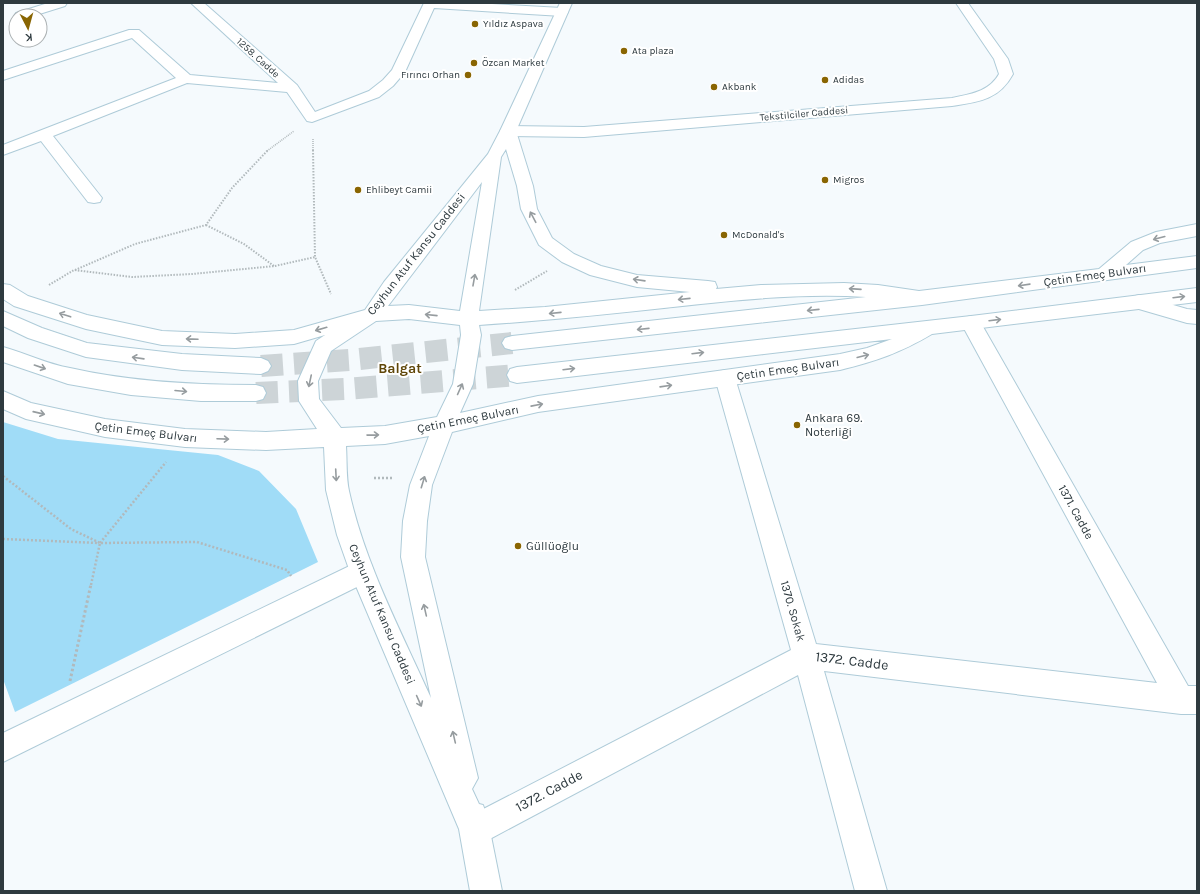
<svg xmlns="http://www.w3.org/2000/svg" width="1200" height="894" viewBox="0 0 1200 894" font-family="Karla,sans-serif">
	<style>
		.green { fill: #a0dcf7 }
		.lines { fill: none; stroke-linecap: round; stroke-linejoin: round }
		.major-tunnel { stroke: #cdd4d7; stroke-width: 22; stroke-dasharray: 22 11; stroke-linecap: butt }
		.minor-casing { stroke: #aecbd8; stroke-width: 2 }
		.major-casing { stroke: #aecbd8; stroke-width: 2 }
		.highway-casing { stroke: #aecbd8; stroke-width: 2 }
		.path-far3 { stroke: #b1b9bc; stroke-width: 1.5; stroke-dasharray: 1 1; stroke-linecap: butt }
		.path-far2 { stroke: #b1b9bc; stroke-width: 2; stroke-dasharray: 1.5 1.5; stroke-linecap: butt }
		.path-far1 { stroke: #b1b9bc; stroke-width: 2.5; stroke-dasharray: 2 2; stroke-linecap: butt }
		.path { stroke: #b1b9bc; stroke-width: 3; stroke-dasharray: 2.5 2.5; stroke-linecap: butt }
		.minor { fill: #fff; fill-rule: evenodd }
		.major { fill: #fff; fill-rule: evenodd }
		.highway { fill: #fff; fill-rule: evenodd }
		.oneway { stroke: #969c9f }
		.poi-dot { fill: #896502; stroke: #fff; stroke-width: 1.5 }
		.labels { text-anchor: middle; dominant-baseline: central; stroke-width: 4; stroke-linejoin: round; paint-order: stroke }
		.far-poi-label { font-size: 10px; fill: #2e3a3f; stroke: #fff; text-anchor: start }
		.far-street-label { font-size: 10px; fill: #2e3a3f; stroke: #fff }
		.street-label { font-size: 12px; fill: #2e3a3f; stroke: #fff }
		.poi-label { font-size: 12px; fill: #2e3a3f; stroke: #fff; text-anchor: start }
		.quarter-label { font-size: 14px; font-weight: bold; fill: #5f4608; stroke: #fff }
		.near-street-label { font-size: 14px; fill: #2e3a3f; stroke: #fff }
	</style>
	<rect width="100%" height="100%" fill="#f5fafd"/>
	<polygon class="green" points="3,422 58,439 218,455 259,471 296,509 318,562 15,712 3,679"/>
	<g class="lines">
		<g class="major-tunnel">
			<polyline points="261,366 350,360 512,343"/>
			<polyline points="256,393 346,389 517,375"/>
		</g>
		<defs>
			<g id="minor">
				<polygon points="48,3 67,3 65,6 33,16 16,16 16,19 14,16 16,13"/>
				<polygon points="191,3 204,3 297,85 315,112 369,91 383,80 392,70 424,3 474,3 562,8 566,9 568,12 566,15 562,16 434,8 405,72 393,86 379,97 312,122 307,121 287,92 187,83 53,136 102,198 100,202 94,203 88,202 41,141 3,155 3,145 176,78 132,38 3,80 3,71 129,30 139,30 190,75 278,83"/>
				<path d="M 956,3 L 968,3 L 1008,59 L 1013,74 C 999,100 978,102 952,106 L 584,137 L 508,136 L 503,134 L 500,131 L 503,128 L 508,126 L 584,127 L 952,98 C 970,94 989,92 999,74 L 994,59 Z"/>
				<polygon points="971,316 978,318 1188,686 1197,686 1197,714 1181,714 824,671 887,891 855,891 798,675 486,841 475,845 464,841 460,830 464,819 791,650 715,378 718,372 725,370 732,372 735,378 816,644 1157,683 961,323 964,318"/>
				<polygon points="362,560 371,564 374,572 371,580 3,762 3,733"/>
			</g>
			<g id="major">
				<path d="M 560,3 L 572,3 L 516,131 L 533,186 L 537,209 L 552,238 L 574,254 L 601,266 L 637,275 L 708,281 L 715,282 L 717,287 L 716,289 L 761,285 L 844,283 L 878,285 L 919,291 L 1099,269 L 1131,242 L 1156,232 L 1197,224 L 1197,236 L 1160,243 L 1143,250 L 1126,265 L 1197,256 L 1197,268 L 922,305 L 512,350 L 505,348 L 502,343 L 505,338 L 512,336 L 866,297 C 801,293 737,300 673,307 C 608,314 544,321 479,325 L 481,335 L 473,384 L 460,413 L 538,396 L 840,354 L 867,348 L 892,339 L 517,383 L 510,381 L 507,375 L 510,369 L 517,367 L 971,316 L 1197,288 L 1197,302 L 932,334 C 900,353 876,361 840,370 L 538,412 L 452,432 L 432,485 L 427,521 L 425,557 L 478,778 L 472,789 L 479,804 L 483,805 L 487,816 L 502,891 L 470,891 L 459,829 L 350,572 L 337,535 L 326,490 L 324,447 L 266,450 L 185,447 L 105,437 L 26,419 L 3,409 L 3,391 L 31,403 L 105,419 L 185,429 L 266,432 L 317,429 L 299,401 L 298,381 L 316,341 L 325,335 L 294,344 L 235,348 L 162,345 L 86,329 L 14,306 L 3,299 L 3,284 L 10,285 L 28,296 L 87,315 L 162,331 L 235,334 L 294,330 L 365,310 L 384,282 L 488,154 L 500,131 ZM 506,149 L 517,186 L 521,209 L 539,245 L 562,262 L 590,275 L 637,287 L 690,292 L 545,307 L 479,311 L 501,157 ZM 482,182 L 460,311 L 409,305 L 388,306 ZM 409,319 L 460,325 L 461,335 L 453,384 L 437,417 L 385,426 L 341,428 L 319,399 L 318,381 L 331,351 L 376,321 ZM 429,436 L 410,485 L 403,521 L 401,557 L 431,698 C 401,631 365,564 349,491 C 346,477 347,461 346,446 L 385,444 Z"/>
				<polygon points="3,311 42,328 87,343 182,354 261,358 268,361 271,366 268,371 261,374 182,370 86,357 28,338 3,326"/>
				<path d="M 3,347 C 25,353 47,364 70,368 C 131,382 194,385 256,385 L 263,387 L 266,393 L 263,399 L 256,401 L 201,401 L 131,395 L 68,384 L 3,362 Z"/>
			</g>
			<polygon id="highway" points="1139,295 1187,309 1197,310 1197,324 1187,323 1132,307 1130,302 1132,297"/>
		</defs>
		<use href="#minor" class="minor-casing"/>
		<use href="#major" class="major-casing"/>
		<use href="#highway" class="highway-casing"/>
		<g class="path-far3">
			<polyline points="313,139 313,151"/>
			<polyline points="267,151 294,131"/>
		</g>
		<g class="path-far2">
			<polyline points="313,150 315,257 331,294"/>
			<polyline points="206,225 244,244 274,266"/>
			<polyline points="75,270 135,244 206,225 232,188 268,150"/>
			<polyline points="49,285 74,270 132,277 192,274 275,266 315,257"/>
			<polyline points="515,290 547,271"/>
		</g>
		<g class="path-far1">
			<polyline points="3,476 71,529 100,543"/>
			<polyline points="374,478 393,478"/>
			<polyline points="3,539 98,543"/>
			<polyline points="100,543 166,462"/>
			<polyline points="91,585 100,543 197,542 287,570 291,576"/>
		</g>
		<polyline class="path" points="70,681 91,584"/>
		<use href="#minor" class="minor"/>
		<use href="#major" class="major"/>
		<use href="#highway" class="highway"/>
	</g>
	<defs><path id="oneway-shaft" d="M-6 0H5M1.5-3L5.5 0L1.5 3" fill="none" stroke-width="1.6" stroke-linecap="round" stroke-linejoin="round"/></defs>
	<g class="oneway">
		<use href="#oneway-shaft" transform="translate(533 217) rotate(-118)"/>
		<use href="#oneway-shaft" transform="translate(1159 238) rotate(165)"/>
		<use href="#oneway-shaft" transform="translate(474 280) rotate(-80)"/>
		<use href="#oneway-shaft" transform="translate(639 280) rotate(-172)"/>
		<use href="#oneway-shaft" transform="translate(1024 285) rotate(172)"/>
		<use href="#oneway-shaft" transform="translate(855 289) rotate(-176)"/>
		<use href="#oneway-shaft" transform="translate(1179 297) rotate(-7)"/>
		<use href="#oneway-shaft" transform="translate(684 299) rotate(174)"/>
		<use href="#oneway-shaft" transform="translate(813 310) rotate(174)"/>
		<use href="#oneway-shaft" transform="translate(555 313) rotate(174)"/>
		<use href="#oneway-shaft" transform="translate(65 315) rotate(-162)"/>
		<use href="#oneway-shaft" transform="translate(431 315) rotate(-174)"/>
		<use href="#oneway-shaft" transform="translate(995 320) rotate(-7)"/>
		<use href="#oneway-shaft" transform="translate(321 329) rotate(164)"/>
		<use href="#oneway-shaft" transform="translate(643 329) rotate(174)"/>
		<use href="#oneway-shaft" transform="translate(192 339) rotate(-178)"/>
		<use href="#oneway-shaft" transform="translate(698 353) rotate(-7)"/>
		<use href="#oneway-shaft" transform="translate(863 356) rotate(-14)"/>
		<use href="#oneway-shaft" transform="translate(138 358) rotate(-172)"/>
		<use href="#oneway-shaft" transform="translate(40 367) rotate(19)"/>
		<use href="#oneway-shaft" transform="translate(569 369) rotate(-7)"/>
		<use href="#oneway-shaft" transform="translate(310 381) rotate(102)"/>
		<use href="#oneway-shaft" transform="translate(666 386) rotate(-8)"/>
		<use href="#oneway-shaft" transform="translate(460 389) rotate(-66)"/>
		<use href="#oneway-shaft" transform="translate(181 391) rotate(5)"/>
		<use href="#oneway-shaft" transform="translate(537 405) rotate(-11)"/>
		<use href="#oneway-shaft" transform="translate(39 413) rotate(13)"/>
		<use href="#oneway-shaft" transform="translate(373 435) rotate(-1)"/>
		<use href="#oneway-shaft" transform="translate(223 439) rotate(2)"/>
		<use href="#oneway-shaft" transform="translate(336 475) rotate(87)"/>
		<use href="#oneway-shaft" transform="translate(423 482) rotate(-73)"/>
		<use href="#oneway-shaft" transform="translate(425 610) rotate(-103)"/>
		<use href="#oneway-shaft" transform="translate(419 701) rotate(66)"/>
		<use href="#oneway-shaft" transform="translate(454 737) rotate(-103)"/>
	</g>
	<g class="poi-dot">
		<circle cx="475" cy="24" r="4"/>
		<circle cx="624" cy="51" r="4"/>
		<circle cx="474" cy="63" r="4"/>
		<circle cx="468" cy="75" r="4"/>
		<circle cx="825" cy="80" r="4"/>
		<circle cx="714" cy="87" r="4"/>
		<circle cx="825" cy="180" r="4"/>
		<circle cx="358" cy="190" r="4"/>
		<circle cx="724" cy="235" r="4"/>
		<circle cx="797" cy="425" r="4"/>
		<circle cx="518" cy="546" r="4"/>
	</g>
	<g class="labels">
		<g class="far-poi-label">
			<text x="483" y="24">Yıldız Aspava</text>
			<text x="632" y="51">Ata plaza</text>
			<text x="482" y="63">Özcan Market</text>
			<text x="460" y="75" text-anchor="end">Fırıncı Orhan</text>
			<text x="833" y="80">Adidas</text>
			<text x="722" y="87">Akbank</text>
			<text x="833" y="180">Migros</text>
			<text x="366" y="190">Ehlibeyt Camii</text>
			<text x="732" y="235">McDonald's</text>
		</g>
		<g class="far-street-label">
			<text transform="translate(258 58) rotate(42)">1258. Cadde</text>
			<text transform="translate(804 114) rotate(-5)">Tekstilciler Caddesi</text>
		</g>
		<g class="street-label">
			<text transform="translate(416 254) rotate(-52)">Ceyhun Atuf Kansu Caddesi</text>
			<text transform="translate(1095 275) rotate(-8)">Çetin Emeç Bulvarı</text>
			<text transform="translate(788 369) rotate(-8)">Çetin Emeç Bulvarı</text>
			<text transform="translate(468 419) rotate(-11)">Çetin Emeç Bulvarı</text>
			<text transform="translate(146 432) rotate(7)">Çetin Emeç Bulvarı</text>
			<text transform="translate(1076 512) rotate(61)">1371. Cadde</text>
			<text transform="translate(793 611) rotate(74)">1370. Sokak</text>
			<text transform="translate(382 614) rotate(67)">Ceyhun Atuf Kansu Caddesi</text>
		</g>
		<g class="poi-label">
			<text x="805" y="418">Ankara 69.<tspan x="805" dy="14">Noterliği</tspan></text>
			<text x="526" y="546">Güllüoğlu</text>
		</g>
		<g class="quarter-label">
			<text x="400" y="368">Balgat</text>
		</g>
		<g class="near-street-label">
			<text transform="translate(852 661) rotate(7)">1372. Cadde</text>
			<text transform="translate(549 791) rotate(-28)">1372. Cadde</text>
		</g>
	</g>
	<rect width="1200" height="894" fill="none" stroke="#2e3a3f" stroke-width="8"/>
	<g transform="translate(28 28) rotate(174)"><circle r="19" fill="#ffffff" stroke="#abb0b2"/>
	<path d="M0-3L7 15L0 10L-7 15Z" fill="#896502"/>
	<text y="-6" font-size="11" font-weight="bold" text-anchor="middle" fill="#2e3a3f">K</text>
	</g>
</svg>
